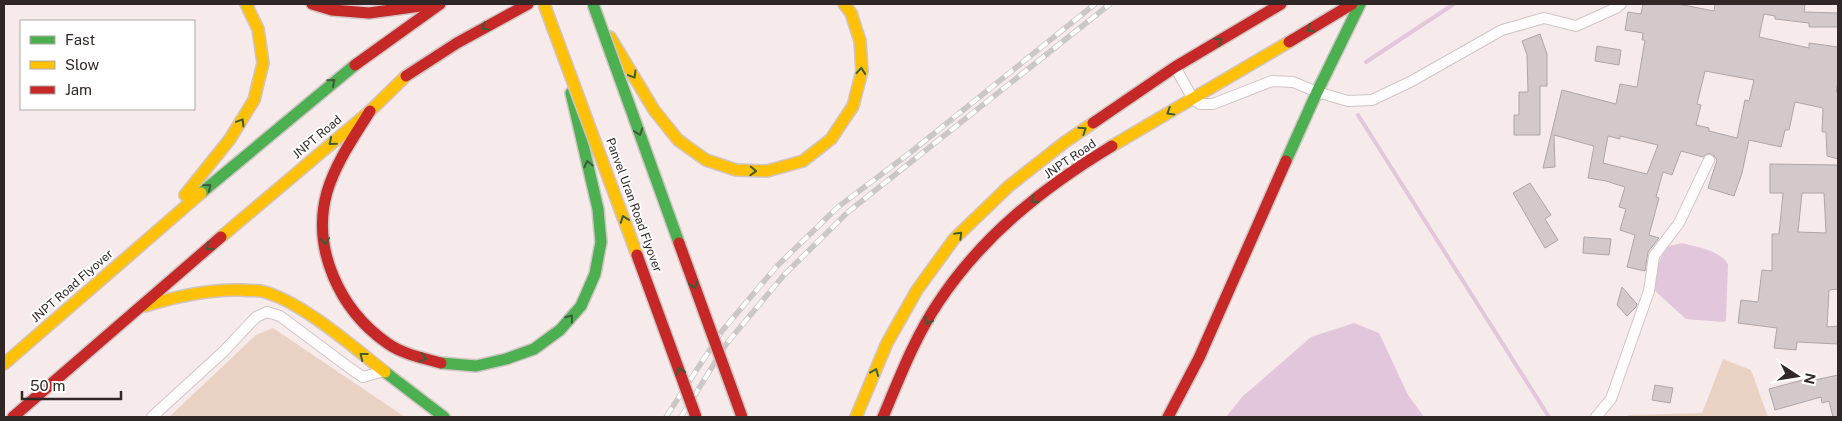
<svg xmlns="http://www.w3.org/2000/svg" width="1842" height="421" viewBox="0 0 1842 421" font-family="'Public Sans',sans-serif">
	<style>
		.green { fill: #e9d2c3 }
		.water { fill: #e2c6db }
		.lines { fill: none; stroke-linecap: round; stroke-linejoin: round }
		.stream { stroke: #e2c6db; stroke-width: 4 }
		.building { fill: #d3c8ca; stroke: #afa5a6; fill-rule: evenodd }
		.street-casing { stroke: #d0c5c5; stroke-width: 12 }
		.fast-casing { stroke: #d0c5c5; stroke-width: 14 }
		.slow-casing { stroke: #d0c5c5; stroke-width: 14 }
		.jam-casing { stroke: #d0c5c5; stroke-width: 14 }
		.street { stroke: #fefcfc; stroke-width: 10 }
		.fast { stroke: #4caf50; stroke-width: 11 }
		.slow { stroke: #ffc107; stroke-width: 11 }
		.jam { stroke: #c62828; stroke-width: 11 }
		.rail-casing { stroke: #cbc7c7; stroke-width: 5.5 }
		.rail { stroke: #fff; stroke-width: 4; stroke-dasharray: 11; stroke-linecap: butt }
		.fast-bridge-casing { stroke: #d0c5c5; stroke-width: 14; stroke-linecap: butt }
		.slow-bridge-casing { stroke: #d0c5c5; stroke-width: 14; stroke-linecap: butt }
		.jam-bridge-casing { stroke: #d0c5c5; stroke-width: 14; stroke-linecap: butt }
		.fast-bridge { stroke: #4caf50; stroke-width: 11 }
		.slow-bridge { stroke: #ffc107; stroke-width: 11 }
		.jam-bridge { stroke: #c62828; stroke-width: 11 }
		.oneway { stroke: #3c5d37 }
		.labels { text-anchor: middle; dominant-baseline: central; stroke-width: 4; stroke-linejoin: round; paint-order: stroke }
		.street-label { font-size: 12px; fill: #322727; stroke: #fff }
	</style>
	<rect width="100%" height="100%" fill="#f7eaea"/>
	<g class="green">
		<polygon points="273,328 405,417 169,417 256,335"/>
		<polygon points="1723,359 1751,370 1768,417 1626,417 1629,415 1702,413"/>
	</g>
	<g class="water">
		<path d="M 1682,243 C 1697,247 1719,250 1728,264 L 1726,321 L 1723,322 L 1686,319 L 1654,290 L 1655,273 L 1665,247 Z"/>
		<polygon points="1354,323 1379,333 1408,395 1424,417 1226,417 1242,397 1311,337"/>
	</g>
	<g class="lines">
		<g class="stream">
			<polyline points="1366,62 1454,4"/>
			<polyline points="1358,115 1549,417"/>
		</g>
	</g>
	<g class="building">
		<path d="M 1643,4 L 1678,4 L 1714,11 L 1715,4 L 1805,4 L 1804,12 L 1838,13 L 1838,27 L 1809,27 L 1809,23 L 1775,19 L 1775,16 L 1764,14 L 1759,37 L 1809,48 L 1809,43 L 1838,47 L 1838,82 L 1836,92 L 1838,92 L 1838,159 L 1827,156 L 1826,132 L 1822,132 L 1823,108 L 1795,102 L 1789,130 L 1785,130 L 1781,147 L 1749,140 L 1742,173 L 1734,196 L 1708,188 L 1717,160 L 1714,156 L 1709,153 L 1703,157 L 1681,151 L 1672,175 L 1663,172 L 1656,197 L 1659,198 L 1649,235 L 1659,238 L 1648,252 L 1645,271 L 1627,267 L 1635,235 L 1620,230 L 1626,209 L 1619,207 L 1625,187 L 1606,181 L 1588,178 L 1594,146 L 1554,135 L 1555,167 L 1543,168 L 1562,90 L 1616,104 L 1620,84 L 1637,87 L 1645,40 L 1642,40 L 1643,33 L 1625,30 L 1628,12 L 1641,14 ZM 1705,71 L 1754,80 L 1749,101 L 1745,100 L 1737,138 L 1709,131 L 1709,128 L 1696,125 L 1701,105 L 1697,104 ZM 1608,136 L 1620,139 L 1620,136 L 1658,145 L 1647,174 L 1603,163 Z"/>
		<polygon points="1540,34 1547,54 1547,86 1540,86 1540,135 1514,135 1514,115 1519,115 1519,92 1528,92 1527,55 1522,41"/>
		<polygon points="1597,46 1621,50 1619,65 1595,61"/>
		<path d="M 1770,164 L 1838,165 L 1838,289 L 1829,290 L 1827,327 L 1838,326 L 1838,344 L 1797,342 L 1796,350 L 1774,348 L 1777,328 L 1738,323 L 1741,300 L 1758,302 L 1762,270 L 1772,271 L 1772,234 L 1779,234 L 1783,193 L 1770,193 ZM 1802,193 L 1824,193 L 1826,233 L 1798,232 Z"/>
		<polygon points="1530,183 1551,215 1545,219 1558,240 1545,248 1513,193"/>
		<polygon points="1584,237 1611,239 1609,255 1583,253"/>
		<polygon points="1622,287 1637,304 1636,307 1627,316 1617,305"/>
		<polygon points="1838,375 1838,417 1833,417 1829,401 1822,403 1821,397 1775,410 1769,389 1814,377 1815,380"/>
		<polygon points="1655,385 1673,388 1670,403 1652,400"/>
	</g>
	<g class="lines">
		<defs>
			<g id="street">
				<polyline points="1175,67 1193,99 1200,104 1213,104 1272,81 1293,82 1317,92 1348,101 1372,100 1410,82 1502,30 1544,18 1576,26 1616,8 1621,4"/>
				<polyline points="152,417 223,352 256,317 267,312 280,316 351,369 363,377 384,371"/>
				<polyline points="1596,417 1611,399 1649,291 1654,256 1679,223 1709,160"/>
			</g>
			<g id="fast">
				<polyline points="1286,161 1317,92 1360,4"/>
				<polyline points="201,193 355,65"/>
				<polyline points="441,363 476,366 506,359 534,349 560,330 581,306 595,274 601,242 598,209 571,93"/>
				<polyline points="385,372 444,417"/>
			</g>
			<g id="slow">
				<polyline points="610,37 654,110 678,140 706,160 736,170 767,171 803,161 831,139 853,106 862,71 860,41 851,13 844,4"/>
				<polyline points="1112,146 1289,42"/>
				<polyline points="185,195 230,139 254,100 263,63 258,29 246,4"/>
				<polyline points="221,237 370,111 406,76"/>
				<path d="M 145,306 C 177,296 208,289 242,290 C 248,291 255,290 261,291 C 300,300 353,347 385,372"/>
				<polyline points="4,364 201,193"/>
				<polyline points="856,417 887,343 917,290 954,239 1009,186 1065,142 1093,123"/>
			</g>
			<g id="jam">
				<polyline points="312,4 332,10 369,13 435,4"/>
				<polyline points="1289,42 1352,4"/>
				<polyline points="355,65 440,4"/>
				<polyline points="406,76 457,43 528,4"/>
				<path d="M 370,111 C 354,137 336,162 327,192 C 311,249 340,310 387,343 C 402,354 423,358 441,363"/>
				<polyline points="1093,123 1175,67 1281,4"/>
				<polyline points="13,417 221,237"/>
				<path d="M 883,417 C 899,379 915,337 938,303 C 982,236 1044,187 1112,146"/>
				<polyline points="1168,417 1199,358 1286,161"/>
			</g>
		</defs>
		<use href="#street" class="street-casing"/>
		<use href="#fast" class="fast-casing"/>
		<use href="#slow" class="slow-casing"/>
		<use href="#jam" class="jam-casing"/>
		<use href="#street" class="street"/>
		<use href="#fast" class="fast"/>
		<use href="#slow" class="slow"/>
		<use href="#jam" class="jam"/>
		<defs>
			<g id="rail">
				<polyline points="666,417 722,331 777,266 838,207 911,152 1095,4"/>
				<polyline points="681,417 727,343 784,275 848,212 1110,4"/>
			</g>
		</defs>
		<use href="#rail" class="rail-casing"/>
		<use href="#rail" class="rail"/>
		<defs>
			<polyline id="fast-bridge" points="593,4 679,243"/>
			<polyline id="slow-bridge" points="544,4 637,255"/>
			<g id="jam-bridge">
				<polyline points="679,243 742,417"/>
				<polyline points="637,255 696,417"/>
			</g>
		</defs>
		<use href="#fast-bridge" class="fast-bridge-casing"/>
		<use href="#slow-bridge" class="slow-bridge-casing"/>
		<use href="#jam-bridge" class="jam-bridge-casing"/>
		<use href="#fast-bridge" class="fast-bridge"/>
		<use href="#slow-bridge" class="slow-bridge"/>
		<use href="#jam-bridge" class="jam-bridge"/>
	</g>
	<defs><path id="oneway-chevron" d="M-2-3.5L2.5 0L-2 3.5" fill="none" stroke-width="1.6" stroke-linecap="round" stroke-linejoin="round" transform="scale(1.25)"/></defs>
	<g class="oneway">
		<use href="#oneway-chevron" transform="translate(485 27) rotate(151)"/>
		<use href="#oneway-chevron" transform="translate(1310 29) rotate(149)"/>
		<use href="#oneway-chevron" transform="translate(1219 41) rotate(-31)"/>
		<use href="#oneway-chevron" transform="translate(861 71) rotate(-85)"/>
		<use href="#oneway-chevron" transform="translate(633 75) rotate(59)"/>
		<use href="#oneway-chevron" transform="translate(332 82) rotate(-40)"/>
		<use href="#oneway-chevron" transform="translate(1170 112) rotate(149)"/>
		<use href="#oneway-chevron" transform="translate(241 122) rotate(-59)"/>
		<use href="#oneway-chevron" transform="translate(1083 130) rotate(-34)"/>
		<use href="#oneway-chevron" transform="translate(639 132) rotate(70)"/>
		<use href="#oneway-chevron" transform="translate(332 142) rotate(140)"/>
		<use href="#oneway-chevron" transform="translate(588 164) rotate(-103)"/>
		<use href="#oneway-chevron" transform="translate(753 171) rotate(2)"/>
		<use href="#oneway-chevron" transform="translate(208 187) rotate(-40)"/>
		<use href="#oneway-chevron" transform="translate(1034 200) rotate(144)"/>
		<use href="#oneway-chevron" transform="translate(624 219) rotate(-110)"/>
		<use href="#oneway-chevron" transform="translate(959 235) rotate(-45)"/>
		<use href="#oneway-chevron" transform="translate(325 241) rotate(83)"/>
		<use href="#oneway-chevron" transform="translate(209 247) rotate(140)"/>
		<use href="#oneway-chevron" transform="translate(694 285) rotate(70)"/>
		<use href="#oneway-chevron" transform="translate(570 318) rotate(-51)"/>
		<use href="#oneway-chevron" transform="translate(928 321) rotate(118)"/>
		<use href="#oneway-chevron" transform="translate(363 356) rotate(-142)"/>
		<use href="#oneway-chevron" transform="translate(423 358) rotate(15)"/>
		<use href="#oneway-chevron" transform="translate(680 371) rotate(-110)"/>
		<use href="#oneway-chevron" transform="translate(875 372) rotate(-67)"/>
	</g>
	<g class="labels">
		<g class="street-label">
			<text transform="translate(317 137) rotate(-40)">JNPT Road</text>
			<text transform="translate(1070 159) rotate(-34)">JNPT Road</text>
			<text transform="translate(634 205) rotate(70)">Panvel Uran Road Flyover</text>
			<text transform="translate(72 286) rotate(-41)">JNPT Road Flyover</text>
		</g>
	</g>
	<rect width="1842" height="421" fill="none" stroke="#322727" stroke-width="10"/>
	<rect x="20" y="20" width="175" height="90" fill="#ffffff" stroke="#ada9a9"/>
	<rect x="30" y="36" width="25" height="8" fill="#4caf50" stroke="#ada9a9"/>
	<text x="65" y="45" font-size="15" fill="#322727">Fast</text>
	<rect x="30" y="61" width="25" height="8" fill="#ffc107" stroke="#ada9a9"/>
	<text x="65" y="70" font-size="15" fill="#322727">Slow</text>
	<rect x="30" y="86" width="25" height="8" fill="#c62828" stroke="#ada9a9"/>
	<text x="65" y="95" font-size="15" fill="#322727">Jam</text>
	<g transform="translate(1797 376) rotate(102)" stroke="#ffffff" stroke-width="4" paint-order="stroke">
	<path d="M0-4L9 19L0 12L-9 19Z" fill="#322727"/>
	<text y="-8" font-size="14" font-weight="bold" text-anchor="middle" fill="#322727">N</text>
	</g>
	<path d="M22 391v8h99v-8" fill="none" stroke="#322727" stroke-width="2.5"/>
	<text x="30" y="391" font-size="15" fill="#322727" stroke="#ffffff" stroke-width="4" paint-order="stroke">50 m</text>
</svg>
